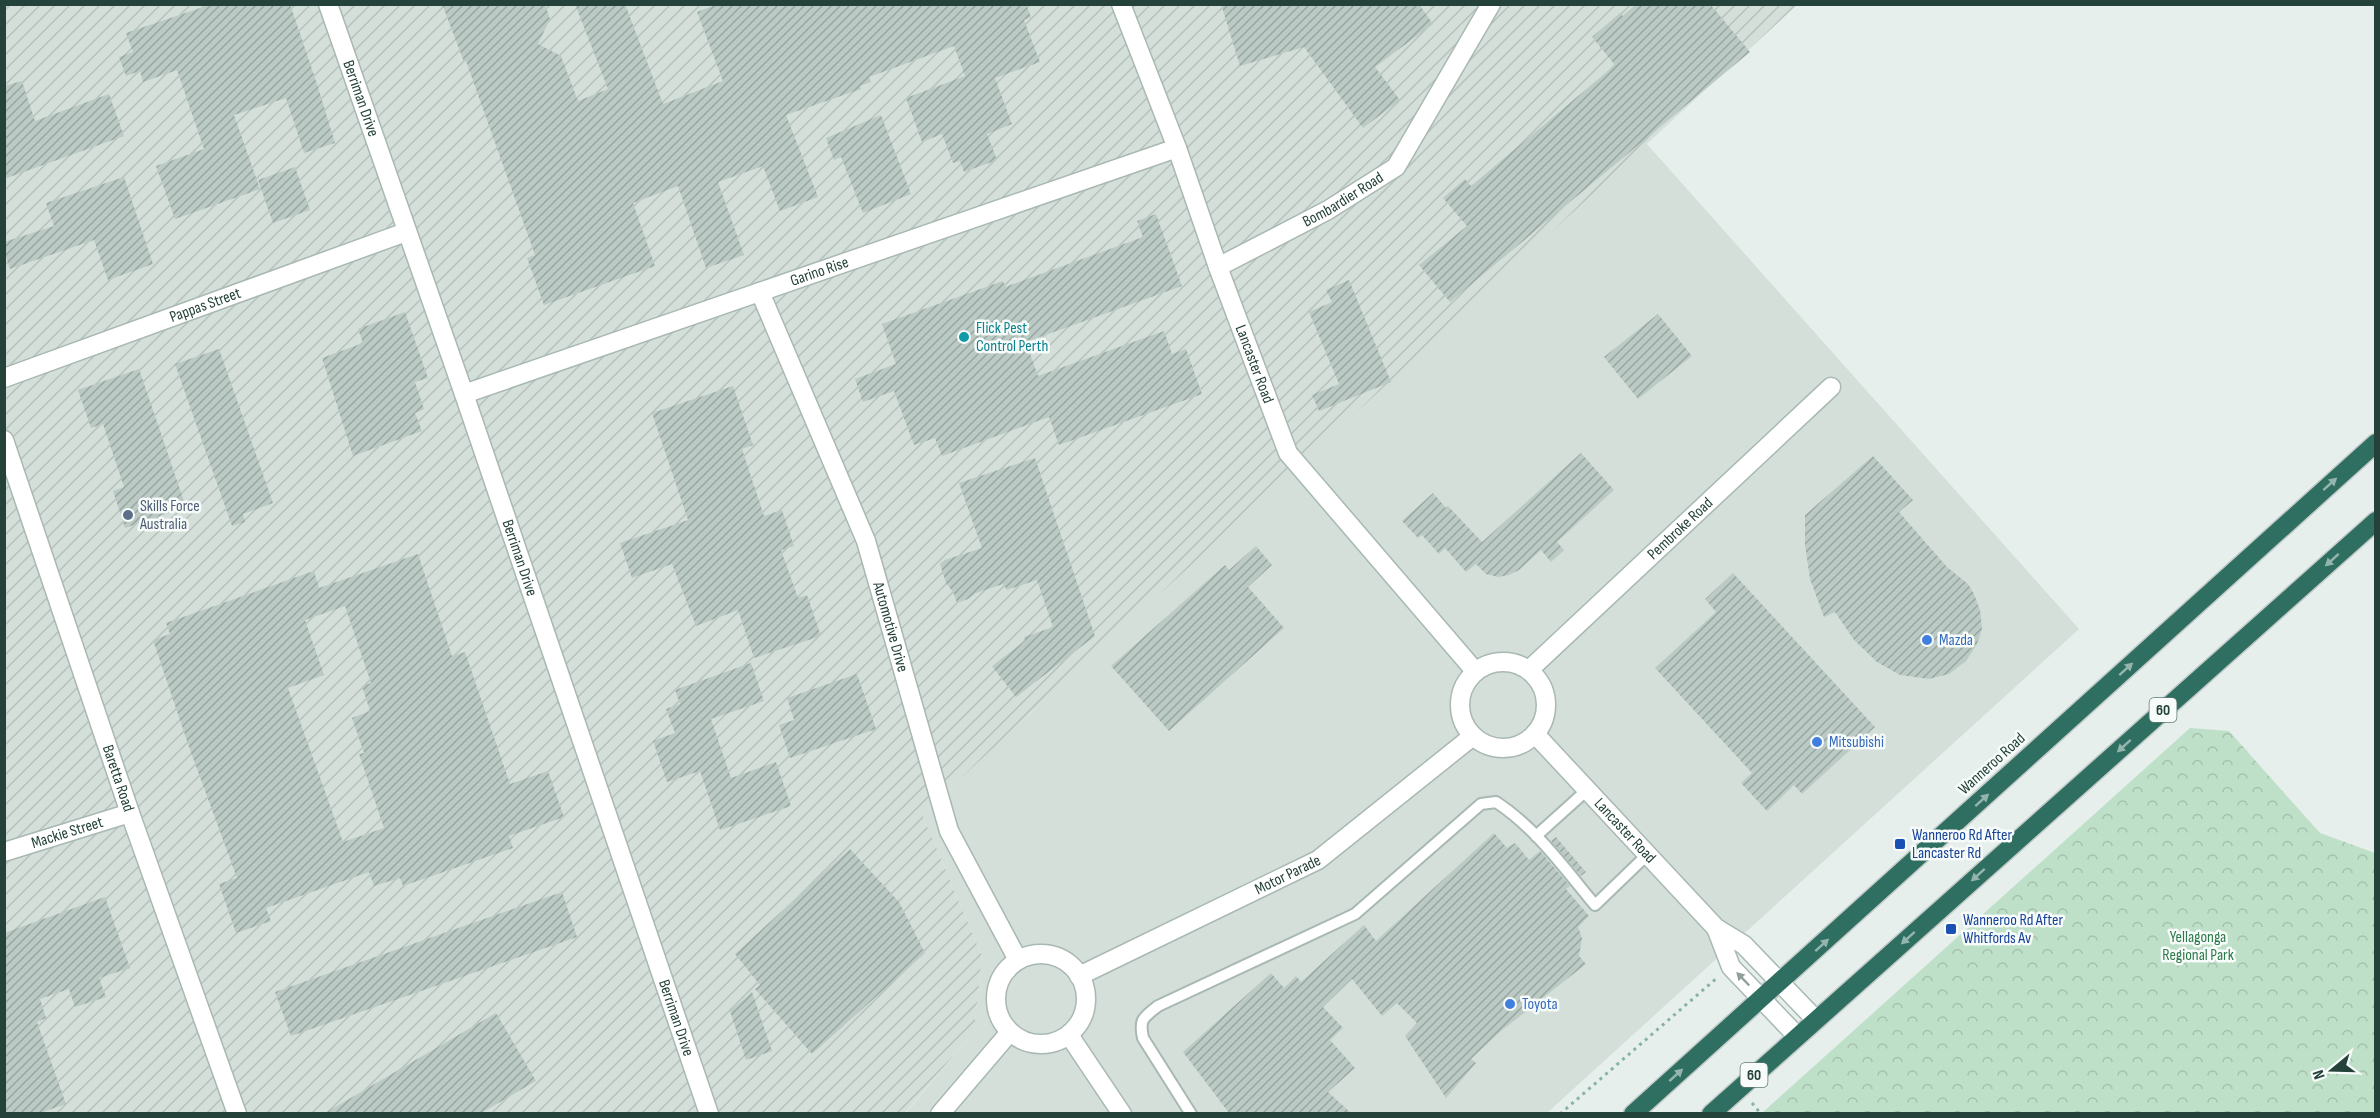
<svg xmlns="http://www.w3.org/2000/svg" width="2380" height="1118" viewBox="0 0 2380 1118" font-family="'Sofia Sans Condensed',sans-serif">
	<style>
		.built { fill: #d4dfda }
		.industrial { fill: url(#industrial-furrows) }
		.park { fill: url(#park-crowns) }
		.building { fill: url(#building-hatch); fill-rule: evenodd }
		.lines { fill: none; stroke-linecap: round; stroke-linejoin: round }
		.lane-casing { stroke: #a8b8b2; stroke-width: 14 }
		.street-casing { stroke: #a8b8b2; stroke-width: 21 }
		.highway-casing { stroke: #c2cac8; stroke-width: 21 }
		.path { stroke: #86b3a5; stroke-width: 3; stroke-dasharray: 3 4.5; stroke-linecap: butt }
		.lane { stroke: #fff; stroke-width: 10 }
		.street { stroke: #fff; stroke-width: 18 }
		.highway { stroke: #2f6f62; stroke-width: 18 }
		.oneway { fill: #93b5ae }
		.oneway2 { fill: #92a09c }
		.culture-dot { fill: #0f9aa8; stroke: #f7fbf9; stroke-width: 2 }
		.service-dot { fill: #5c6f8a; stroke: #f7fbf9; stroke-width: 2 }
		.shop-dot { fill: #3f7fe0; stroke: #f7fbf9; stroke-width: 2 }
		.transit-dot { fill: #1a4fb4; stroke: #f7fbf9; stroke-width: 2 }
		.labels { text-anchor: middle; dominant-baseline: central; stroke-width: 5; stroke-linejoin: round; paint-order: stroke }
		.shield { fill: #f7fbf9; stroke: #637a73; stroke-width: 1.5 }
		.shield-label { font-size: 15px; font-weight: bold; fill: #24423a }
		.street-label { font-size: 16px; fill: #24423a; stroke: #f7fbf9 }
		.culture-label { font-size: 16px; fill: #0d838f; stroke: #f7fbf9; text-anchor: start }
		.service-label { font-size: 16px; fill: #4e5e75; stroke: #f7fbf9; text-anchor: start }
		.shop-label { font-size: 16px; fill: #366cbe; stroke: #f7fbf9; text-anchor: start }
		.transit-label { font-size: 16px; fill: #164399; stroke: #f7fbf9; text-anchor: start }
		.park-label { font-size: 16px; fill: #2d7a4b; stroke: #f7fbf9 }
	</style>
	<defs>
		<pattern id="industrial-furrows" width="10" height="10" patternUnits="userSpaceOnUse" patternTransform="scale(1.5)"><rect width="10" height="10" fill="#d4dfda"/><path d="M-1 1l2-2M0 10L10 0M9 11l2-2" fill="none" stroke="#b6c1bc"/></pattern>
		<pattern id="park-crowns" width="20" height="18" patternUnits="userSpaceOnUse" patternTransform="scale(1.5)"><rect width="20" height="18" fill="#bfe0c8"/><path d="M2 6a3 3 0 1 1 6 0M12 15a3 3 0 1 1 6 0" fill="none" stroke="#a4c1ad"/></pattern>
		<pattern id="building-hatch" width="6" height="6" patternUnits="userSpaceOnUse" patternTransform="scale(1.5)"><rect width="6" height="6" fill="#bbcac4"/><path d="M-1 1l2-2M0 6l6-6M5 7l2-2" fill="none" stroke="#98a6a0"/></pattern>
	</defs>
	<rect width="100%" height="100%" fill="#e6efeb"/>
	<polygon class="built" points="1646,143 2079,629 1547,1113 905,1114 974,1031 982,956 922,814"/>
	<polygon class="industrial" points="5,5 1797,5 922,814 982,956 974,1031 905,1113 5,1114"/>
	<polygon class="park" points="2190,728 2229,731 2320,833 2375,853 2375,1113 1762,1113"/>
	<g class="building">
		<polygon points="212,4 290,4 318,87 335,143 304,153 286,98 234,115 260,189 175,219 156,166 204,149 177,70 143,82 140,71 126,76 119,57 133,52 126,33"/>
		<polygon points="442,4 545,4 550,19 538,44 561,56 578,101 608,89 575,4 625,4 663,104 723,81 697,12 718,4 1026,4 1031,17 1024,20 1040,62 995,78 1012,124 987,134 997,160 964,172 960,161 953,163 942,134 922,142 906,98 965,76 954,46 869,77 871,82 860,86 861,89 786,115 818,197 780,211 763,166 718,182 744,255 706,268 678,186 633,203 655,266 544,305 527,258 535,255 466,61 464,62"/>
		<polygon points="1221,4 1419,4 1433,24 1375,67 1400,100 1363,128 1304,47 1240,66"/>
		<polygon points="1636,4 1710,4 1750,52 1450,302 1419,265 1467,226 1443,198 1465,179 1471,186 1615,65 1592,37 1620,13 1623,16"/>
		<polygon points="22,81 35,121 109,94 124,136 4,179 4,86"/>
		<polygon points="881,115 911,194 863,213 841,157 834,160 826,138"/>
		<polygon points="295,167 310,210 273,223 258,180"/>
		<polygon points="124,177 153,264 108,280 94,240 10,269 4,251 4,242 54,226 46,203"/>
		<polygon points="1156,214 1182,286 1026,342 1038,376 1164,331 1172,354 1186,349 1202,394 1059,445 1049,417 942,456 935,438 914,445 894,391 863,402 855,379 896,364 882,324 1003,281 1005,287 1143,237 1137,221"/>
		<polygon points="1349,280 1391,382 1319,411 1312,395 1339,384 1309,312 1332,302 1326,290"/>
		<polygon points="405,312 428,378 415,382 424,409 415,413 422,431 353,456 322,358 363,343 358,329"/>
		<polygon points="1658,314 1692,356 1638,399 1604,357"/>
		<polygon points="219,349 273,503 243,514 245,522 232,526 175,364"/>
		<polygon points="139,369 186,507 125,528 113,491 124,487 103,424 91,428 78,390"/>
		<polygon points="733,386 753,445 742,449 764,516 782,510 794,546 781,550 798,598 807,595 821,636 754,658 738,610 696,626 672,564 632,578 620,543 688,520 652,413"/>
		<polygon points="1581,453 1614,490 1557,542 1564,550 1551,562 1541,550 1519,570 1509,575 1498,577 1486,574 1476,564 1466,572 1445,548 1439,554 1422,535 1418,538 1402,521 1433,493 1446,508 1448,506 1482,542"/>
		<polygon points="1873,456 1913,500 1899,512 1947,567 1968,584 1974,594 1980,610 1982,629 1977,644 1966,661 1949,674 1929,679 1900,675 1877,662 1854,640 1835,612 1824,617 1810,579 1805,545 1805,515"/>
		<polygon points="1035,458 1095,636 1016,697 992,666 1025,641 1024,637 1053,627 1037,580 1007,590 1003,584 976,593 968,599 957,603 953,592 946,583 940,564 945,560 982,548 959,483"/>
		<polygon points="1256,546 1272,565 1248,587 1284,628 1169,731 1111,666 1225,565 1229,570"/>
		<path d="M 418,554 L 452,656 L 465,652 L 510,784 L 548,771 L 564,817 L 509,836 L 513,848 L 403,886 L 400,878 L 374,886 L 369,872 L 266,908 L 271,921 L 236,933 L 219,884 L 237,878 L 189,747 L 153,640 L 170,634 L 166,623 L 314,571 L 319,588 ZM 345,606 L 371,683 L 362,686 L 370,711 L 352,718 L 364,753 L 359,754 L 384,828 L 343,842 L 288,688 L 324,675 L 305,620 Z"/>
		<polygon points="1733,573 1875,727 1802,794 1794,785 1767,811 1741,783 1752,773 1655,668 1716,612 1705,599"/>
		<polygon points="751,663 764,701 711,719 731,778 776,762 791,806 720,830 700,771 667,782 653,741 675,733 666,709 680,704 675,690"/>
		<polygon points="857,674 876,729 790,758 779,725 794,720 787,698"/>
		<polygon points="1494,833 1507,848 1515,843 1529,860 1540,851 1570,886 1566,889 1589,916 1578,927 1582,938 1579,956 1586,964 1501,1031 1471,1059 1476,1063 1446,1098 1405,1036 1417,1023 1397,1003 1382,1016 1352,979 1323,1007 1343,1028 1330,1040 1355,1068 1328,1092 1351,1113 1229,1113 1183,1052 1271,973 1284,988 1296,976 1301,982 1364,925 1376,941"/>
		<polygon points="1556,837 1586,872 1581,876 1551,841"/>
		<polygon points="850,849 899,902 925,953 812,1054 755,989 760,985 735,954"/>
		<polygon points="562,892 577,937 291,1036 275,992"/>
		<polygon points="105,897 130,968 99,978 106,997 75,1007 69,989 40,999 46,1018 37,1022 66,1104 40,1113 4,1113 4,933"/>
		<polygon points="752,992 772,1051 746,1060 730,1011"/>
		<polygon points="496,1013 536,1081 481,1113 325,1113"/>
	</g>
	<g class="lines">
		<defs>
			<g id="lane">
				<polyline points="1536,836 1587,790"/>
				<path d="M 1191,1114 L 1143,1038 C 1139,1019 1143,1018 1158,1006 L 1355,914 L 1481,804 L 1496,802 C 1536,828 1565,869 1595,905 L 1648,854"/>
			</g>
			<g id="street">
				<path id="s1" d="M 328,4 L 464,394 L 709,1114"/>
				<path id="s2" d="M 1121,4 L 1177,148 L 1218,267 L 1288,453 L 1475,671"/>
				<path id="s3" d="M 1218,267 L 1328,210 L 1396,167 L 1491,4"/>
				<path id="s4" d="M 760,292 L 866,541 L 949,831 L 1018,960"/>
				<path id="s5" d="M 4,378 L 406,232"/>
				<path id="s6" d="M 464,394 L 1177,148"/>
				<path id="s7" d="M 4,440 L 130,813 L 237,1114"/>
				<circle cx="1503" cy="705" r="43"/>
				<path id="s8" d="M 1529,670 L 1831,387"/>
				<path id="s9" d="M 1535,734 L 1716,928 L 1744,945 L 1816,1020"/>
				<path id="s10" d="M 4,852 L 130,813"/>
				<polyline points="1716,928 1731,967 1797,1036"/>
				<circle cx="1041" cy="999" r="45"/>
				<path id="s11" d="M 1079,976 L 1318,860 L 1473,736"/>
				<polyline points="1069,1035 1122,1114"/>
				<polyline points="940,1114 1010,1032"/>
			</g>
			<g id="highway">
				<polyline points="1633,1114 2376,443"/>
				<polyline points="1711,1114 2376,521"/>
			</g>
		</defs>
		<use href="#lane" class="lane-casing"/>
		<use href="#street" class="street-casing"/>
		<use href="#highway" class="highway-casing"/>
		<g class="path">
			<polyline points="1752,1103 1761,1114"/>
			<polyline points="1560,1114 1718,977"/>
		</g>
		<use href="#lane" class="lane"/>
		<use href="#street" class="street"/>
		<use href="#highway" class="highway"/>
	</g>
	<defs><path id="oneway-solid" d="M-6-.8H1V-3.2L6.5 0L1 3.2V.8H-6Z" transform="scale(1.5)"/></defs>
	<g class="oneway">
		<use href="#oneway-solid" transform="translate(2330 484) rotate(-42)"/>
		<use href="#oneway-solid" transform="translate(2332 560) rotate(138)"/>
		<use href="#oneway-solid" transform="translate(2126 669) rotate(-42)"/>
		<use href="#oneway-solid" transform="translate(2124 746) rotate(138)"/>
		<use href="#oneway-solid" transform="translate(1982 800) rotate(-42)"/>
		<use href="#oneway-solid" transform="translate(1978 875) rotate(138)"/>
		<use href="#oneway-solid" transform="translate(1908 938) rotate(138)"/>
		<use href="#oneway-solid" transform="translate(1822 945) rotate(-42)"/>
		<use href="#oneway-solid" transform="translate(1676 1075) rotate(-42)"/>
	</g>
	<use class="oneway2" href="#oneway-solid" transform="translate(1743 979) rotate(-134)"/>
	<circle class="culture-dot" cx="964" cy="337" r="6"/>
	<circle class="service-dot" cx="128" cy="515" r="6"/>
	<g class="shop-dot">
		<circle cx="1927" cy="640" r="6"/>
		<circle cx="1817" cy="742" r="6"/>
		<circle cx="1510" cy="1004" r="6"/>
	</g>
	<g class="transit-dot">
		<rect x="1894" y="838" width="12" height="12" rx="3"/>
		<rect x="1945" y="923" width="12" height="12" rx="3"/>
	</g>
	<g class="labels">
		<g class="shield">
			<rect x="2149.5" y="698" width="27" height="24" rx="4.5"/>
			<rect x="1740.5" y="1063" width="27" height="24" rx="4.5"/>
		</g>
		<g class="shield-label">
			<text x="2163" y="710">60</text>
			<text x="1754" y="1075">60</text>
		</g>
		<g class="street-label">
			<text stroke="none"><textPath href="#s1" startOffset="100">Berriman Drive</textPath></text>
			<text stroke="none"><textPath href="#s3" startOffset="142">Bombardier Road</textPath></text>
			<text stroke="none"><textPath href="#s6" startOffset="376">Garino Rise</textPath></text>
			<text stroke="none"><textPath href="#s5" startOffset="214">Pappas Street</textPath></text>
			<text stroke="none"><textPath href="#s2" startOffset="384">Lancaster Road</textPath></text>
			<text stroke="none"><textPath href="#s8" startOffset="207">Pembroke Road</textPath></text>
			<text stroke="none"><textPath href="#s1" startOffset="586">Berriman Drive</textPath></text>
			<text stroke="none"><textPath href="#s4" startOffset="360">Automotive Drive</textPath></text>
			<text transform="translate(1992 764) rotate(-42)">Wanneroo Road</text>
			<text stroke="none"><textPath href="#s7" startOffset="357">Baretta Road</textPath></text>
			<text stroke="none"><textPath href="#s9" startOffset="132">Lancaster Road</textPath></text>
			<text stroke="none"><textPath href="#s10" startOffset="66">Mackie Street</textPath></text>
			<text stroke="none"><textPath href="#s11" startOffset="232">Motor Parade</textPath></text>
			<text stroke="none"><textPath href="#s1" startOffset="1072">Berriman Drive</textPath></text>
		</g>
		<g class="culture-label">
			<text x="976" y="328">Flick Pest<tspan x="976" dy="18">Control Perth</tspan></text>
		</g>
		<g class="service-label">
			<text x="140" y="506">Skills Force<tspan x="140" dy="18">Australia</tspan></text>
		</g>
		<g class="shop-label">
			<text x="1939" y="640">Mazda</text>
			<text x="1829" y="742">Mitsubishi</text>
			<text x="1522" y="1004">Toyota</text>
		</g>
		<g class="transit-label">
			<text x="1912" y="835">Wanneroo Rd After<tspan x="1912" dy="18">Lancaster Rd</tspan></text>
			<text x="1963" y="920">Wanneroo Rd After<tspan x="1963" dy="18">Whitfords Av</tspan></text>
		</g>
		<g class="park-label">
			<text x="2198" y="937">Yellagonga<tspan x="2198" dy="18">Regional Park</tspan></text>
		</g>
	</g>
	<rect width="2380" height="1118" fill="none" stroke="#24423a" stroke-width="12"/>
	<g transform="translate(2332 1070) rotate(251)" stroke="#f7fbf9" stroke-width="4.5" paint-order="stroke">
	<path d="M0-4.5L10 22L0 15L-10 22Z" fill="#24423a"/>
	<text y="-9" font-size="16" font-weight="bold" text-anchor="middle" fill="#24423a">N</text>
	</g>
</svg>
